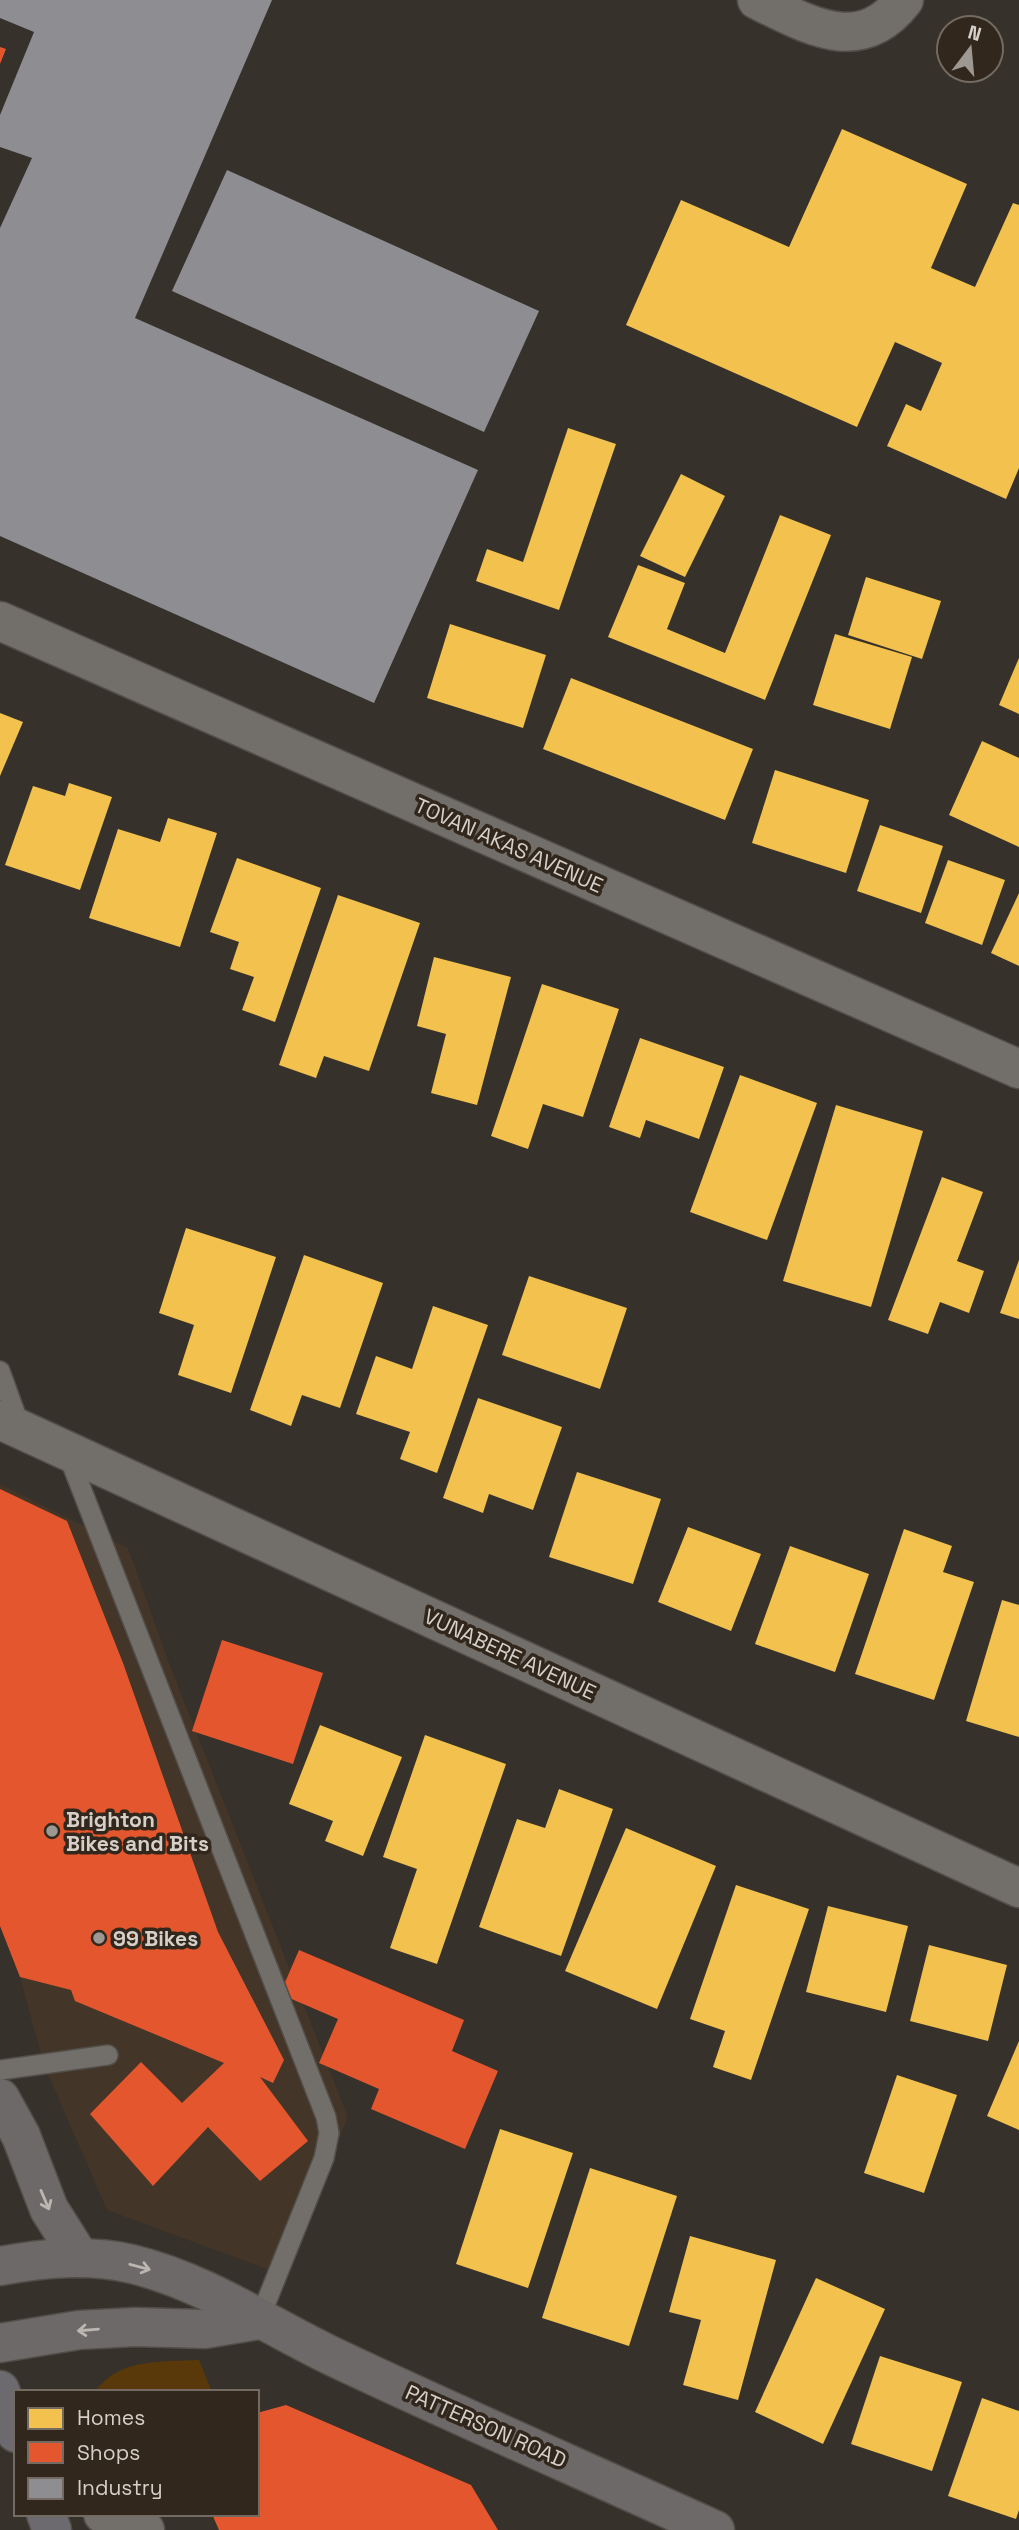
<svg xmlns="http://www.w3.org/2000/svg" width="1019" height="2530" viewBox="0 0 1019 2530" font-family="'Space Grotesk',sans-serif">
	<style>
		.built { fill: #433527 }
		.green { fill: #593909 }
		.homes { fill: #f2c14e }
		.shops { fill: #e4572e }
		.industry { fill: #8d8d92 }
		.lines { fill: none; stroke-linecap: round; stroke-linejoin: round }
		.lane-casing { stroke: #514d47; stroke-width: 22 }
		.street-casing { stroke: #514d47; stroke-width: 41 }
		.secondary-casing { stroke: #514d47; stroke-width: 41 }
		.highway-casing { stroke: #514d47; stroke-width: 41 }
		.lane { stroke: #726e6a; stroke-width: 19 }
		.street { stroke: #726e6a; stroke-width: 38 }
		.secondary { stroke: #6d6968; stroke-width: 38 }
		.highway { stroke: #6c6a6e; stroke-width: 38 }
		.oneway { stroke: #bcb6b1 }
		.poi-dot { fill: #9e9892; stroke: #31271c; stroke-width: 2.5 }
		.labels { text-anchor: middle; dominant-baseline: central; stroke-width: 7; stroke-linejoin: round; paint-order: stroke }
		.street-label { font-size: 21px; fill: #d6d0c9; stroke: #31271c }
		.poi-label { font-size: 21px; font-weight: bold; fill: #d6d0c9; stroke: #31271c; text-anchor: start }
	</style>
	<rect width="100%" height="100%" fill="#36312b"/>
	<polygon class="built" points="0,1484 128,1548 169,1663 348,2117 283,2275 107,2210 44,2065 20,1977 0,1926"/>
	<path class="green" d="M 199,2360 L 212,2392 L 95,2392 C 118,2358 161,2362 199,2360 Z"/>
	<g class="homes">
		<polygon points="842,129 967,184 931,268 975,287 1013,203 1019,205 1019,468 1006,499 887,446 906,404 921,411 942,363 895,342 857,427 626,325 681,200 789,247"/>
		<polygon points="568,428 616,444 559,610 476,581 487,549 523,562"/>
		<polygon points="681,474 725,496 685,577 640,556"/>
		<polygon points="780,515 831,535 765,700 608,637 638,565 685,583 667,629 725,653"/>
		<polygon points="866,577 941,601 922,659 848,635"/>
		<polygon points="450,624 546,655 523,728 427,698"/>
		<polygon points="835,634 912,657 890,729 813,705"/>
		<polygon points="1019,658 1019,714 999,705"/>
		<polygon points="571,678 753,749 725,820 543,749"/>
		<polygon points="0,713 23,722 0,776"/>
		<polygon points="982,741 1019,758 1019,847 949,815"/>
		<polygon points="775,770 869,800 846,873 752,843"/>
		<polygon points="69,783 112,797 80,890 5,865 33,786 65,796"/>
		<polygon points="168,818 217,833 180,947 89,918 118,829 160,842"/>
		<polygon points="880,825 943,846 921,913 857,891"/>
		<polygon points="237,858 321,888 275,1022 242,1010 254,977 230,969 239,942 210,932"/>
		<polygon points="948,860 1005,880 982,945 925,923"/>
		<polygon points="1019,893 1019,966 991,953"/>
		<polygon points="338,895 420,923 369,1071 324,1056 316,1078 279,1065"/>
		<polygon points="434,957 511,977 477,1105 431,1093 446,1034 417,1026"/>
		<polygon points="542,984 619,1009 583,1117 543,1104 528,1149 491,1136"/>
		<polygon points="640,1038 724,1067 699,1139 646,1120 640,1138 609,1127"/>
		<polygon points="740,1075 817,1103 767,1240 690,1212"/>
		<polygon points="836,1105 923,1131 871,1307 783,1281"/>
		<polygon points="942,1177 983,1192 957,1261 984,1271 969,1313 940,1302 928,1334 888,1320"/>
		<polygon points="186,1228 276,1257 231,1393 178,1375 194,1325 159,1313"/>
		<polygon points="304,1255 383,1283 340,1408 302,1395 291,1426 250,1410"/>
		<polygon points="1019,1260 1019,1319 1000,1313"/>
		<polygon points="529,1276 627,1308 600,1389 502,1355"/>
		<polygon points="433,1306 488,1325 437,1473 400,1459 410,1432 356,1414 376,1356 412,1369"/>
		<polygon points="478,1398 562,1427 533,1510 489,1494 483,1513 443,1498"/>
		<polygon points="577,1472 661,1499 633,1584 549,1557"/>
		<polygon points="688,1527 761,1554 731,1631 658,1602"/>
		<polygon points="904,1529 952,1546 943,1572 974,1582 934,1700 855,1674"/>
		<polygon points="790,1546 869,1574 835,1672 755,1644"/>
		<polygon points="1002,1600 1019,1605 1019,1737 966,1721"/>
		<polygon points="320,1725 402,1757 363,1856 325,1841 333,1821 289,1804"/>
		<polygon points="425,1735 506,1764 437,1964 390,1948 417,1869 383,1857"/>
		<polygon points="559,1789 613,1809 561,1956 479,1927 517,1819 545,1828"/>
		<polygon points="626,1828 716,1866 657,2009 565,1971"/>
		<polygon points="736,1885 809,1909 751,2080 713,2067 725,2031 690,2019"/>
		<polygon points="828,1906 908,1926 886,2012 806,1992"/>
		<polygon points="929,1945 1007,1965 988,2041 910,2021"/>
		<polygon points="1019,2041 1019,2130 987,2116"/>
		<polygon points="897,2075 957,2095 924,2193 864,2173"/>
		<polygon points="500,2129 573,2153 528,2288 456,2264"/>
		<polygon points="590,2168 677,2196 629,2346 542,2318"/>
		<polygon points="690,2236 776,2260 738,2400 683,2385 701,2320 669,2312"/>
		<polygon points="816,2278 885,2309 823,2444 755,2412"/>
		<polygon points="880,2356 962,2382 932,2471 851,2444"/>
		<polygon points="982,2398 1019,2411 1019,2510 1016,2519 948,2496"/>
	</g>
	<g class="shops">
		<polygon points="0,47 6,49 0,64"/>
		<polygon points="0,1489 67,1521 123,1663 218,1932 284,2060 273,2083 260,2077 308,2141 260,2181 208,2127 153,2186 90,2114 141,2062 182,2103 224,2063 75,2001 71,1990 20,1977 0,1926"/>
		<polygon points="222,1640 323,1673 293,1764 192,1731"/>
		<polygon points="299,1950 464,2020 452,2051 498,2071 465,2149 371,2109 379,2089 319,2063 338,2019 280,1994"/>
		<polygon points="286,2405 471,2485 498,2530 219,2530 212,2514 257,2514 257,2413"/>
	</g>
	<g class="industry">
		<polygon points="0,0 272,0 135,318 478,470 374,703 0,536 0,228 32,158 0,147 0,115 34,32 0,18"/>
		<polygon points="227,170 539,311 484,432 172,291"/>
	</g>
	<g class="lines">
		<defs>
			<g id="lane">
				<polyline points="0,1371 21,1429"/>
				<polyline points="67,1452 326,2117 329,2133 324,2158 259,2320"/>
				<polyline points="0,2070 108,2055"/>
			</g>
			<g id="street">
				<path d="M 757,0 C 809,25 860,57 904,0"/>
				<polyline points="0,621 1019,1069"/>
				<polyline points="0,1420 1019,1888"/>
				<polyline points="103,2514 145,2530"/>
			</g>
			<g id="secondary">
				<polyline points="0,2098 21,2136 49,2209 80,2258"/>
				<path d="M 0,2266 C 44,2258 87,2254 132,2264 C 206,2282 270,2327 338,2359 C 463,2418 590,2473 715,2530"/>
				<polyline points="0,2343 79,2330 135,2327 205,2329 259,2320"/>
			</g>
			<g id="highway">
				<polyline points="0,2390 16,2433"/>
				<polyline points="46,2514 52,2530"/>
			</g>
		</defs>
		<use href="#lane" class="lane-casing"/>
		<use href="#street" class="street-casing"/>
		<use href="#secondary" class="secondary-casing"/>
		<use href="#highway" class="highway-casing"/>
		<use href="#lane" class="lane"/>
		<use href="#street" class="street"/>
		<use href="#secondary" class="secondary"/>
		<use href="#highway" class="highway"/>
	</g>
	<defs><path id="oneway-shaft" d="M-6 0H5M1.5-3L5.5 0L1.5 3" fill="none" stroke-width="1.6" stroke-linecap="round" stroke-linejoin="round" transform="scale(1.75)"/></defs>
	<g class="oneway">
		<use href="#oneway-shaft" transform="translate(45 2200) rotate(67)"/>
		<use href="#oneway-shaft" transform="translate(140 2267) rotate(15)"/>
		<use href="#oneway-shaft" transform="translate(88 2330) rotate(175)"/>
	</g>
	<g class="poi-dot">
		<circle cx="52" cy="1831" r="7"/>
		<circle cx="99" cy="1938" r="7"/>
	</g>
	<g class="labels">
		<g class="street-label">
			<text transform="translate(509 845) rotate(24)">TOVAN AKAS AVENUE</text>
			<text transform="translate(510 1654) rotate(25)">VUNABERE AVENUE</text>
			<text transform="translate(486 2426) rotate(24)">PATTERSON ROAD</text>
		</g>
		<g class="poi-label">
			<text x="66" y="1819">Brighton<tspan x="66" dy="24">Bikes and Bits</tspan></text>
			<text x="113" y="1938">99 Bikes</text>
		</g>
	</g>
	<rect x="14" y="2390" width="245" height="126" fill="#31271c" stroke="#736b61" stroke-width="2"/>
	<rect x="28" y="2408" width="35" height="21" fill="#f2c14e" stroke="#736b61" stroke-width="2"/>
	<text x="77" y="2425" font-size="21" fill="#d6d0c9">Homes</text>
	<rect x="28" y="2442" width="35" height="21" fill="#e4572e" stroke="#736b61" stroke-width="2"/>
	<text x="77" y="2460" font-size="21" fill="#d6d0c9">Shops</text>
	<rect x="28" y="2478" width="35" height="21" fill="#8d8d92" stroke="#736b61" stroke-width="2"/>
	<text x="77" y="2495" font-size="21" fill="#d6d0c9">Industry</text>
	<g transform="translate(970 49) rotate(16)"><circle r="33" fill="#31271c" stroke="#736b61" stroke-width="2"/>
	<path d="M0-5L12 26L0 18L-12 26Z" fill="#9e9892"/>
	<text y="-10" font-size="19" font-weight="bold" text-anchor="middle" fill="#d6d0c9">N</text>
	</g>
</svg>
